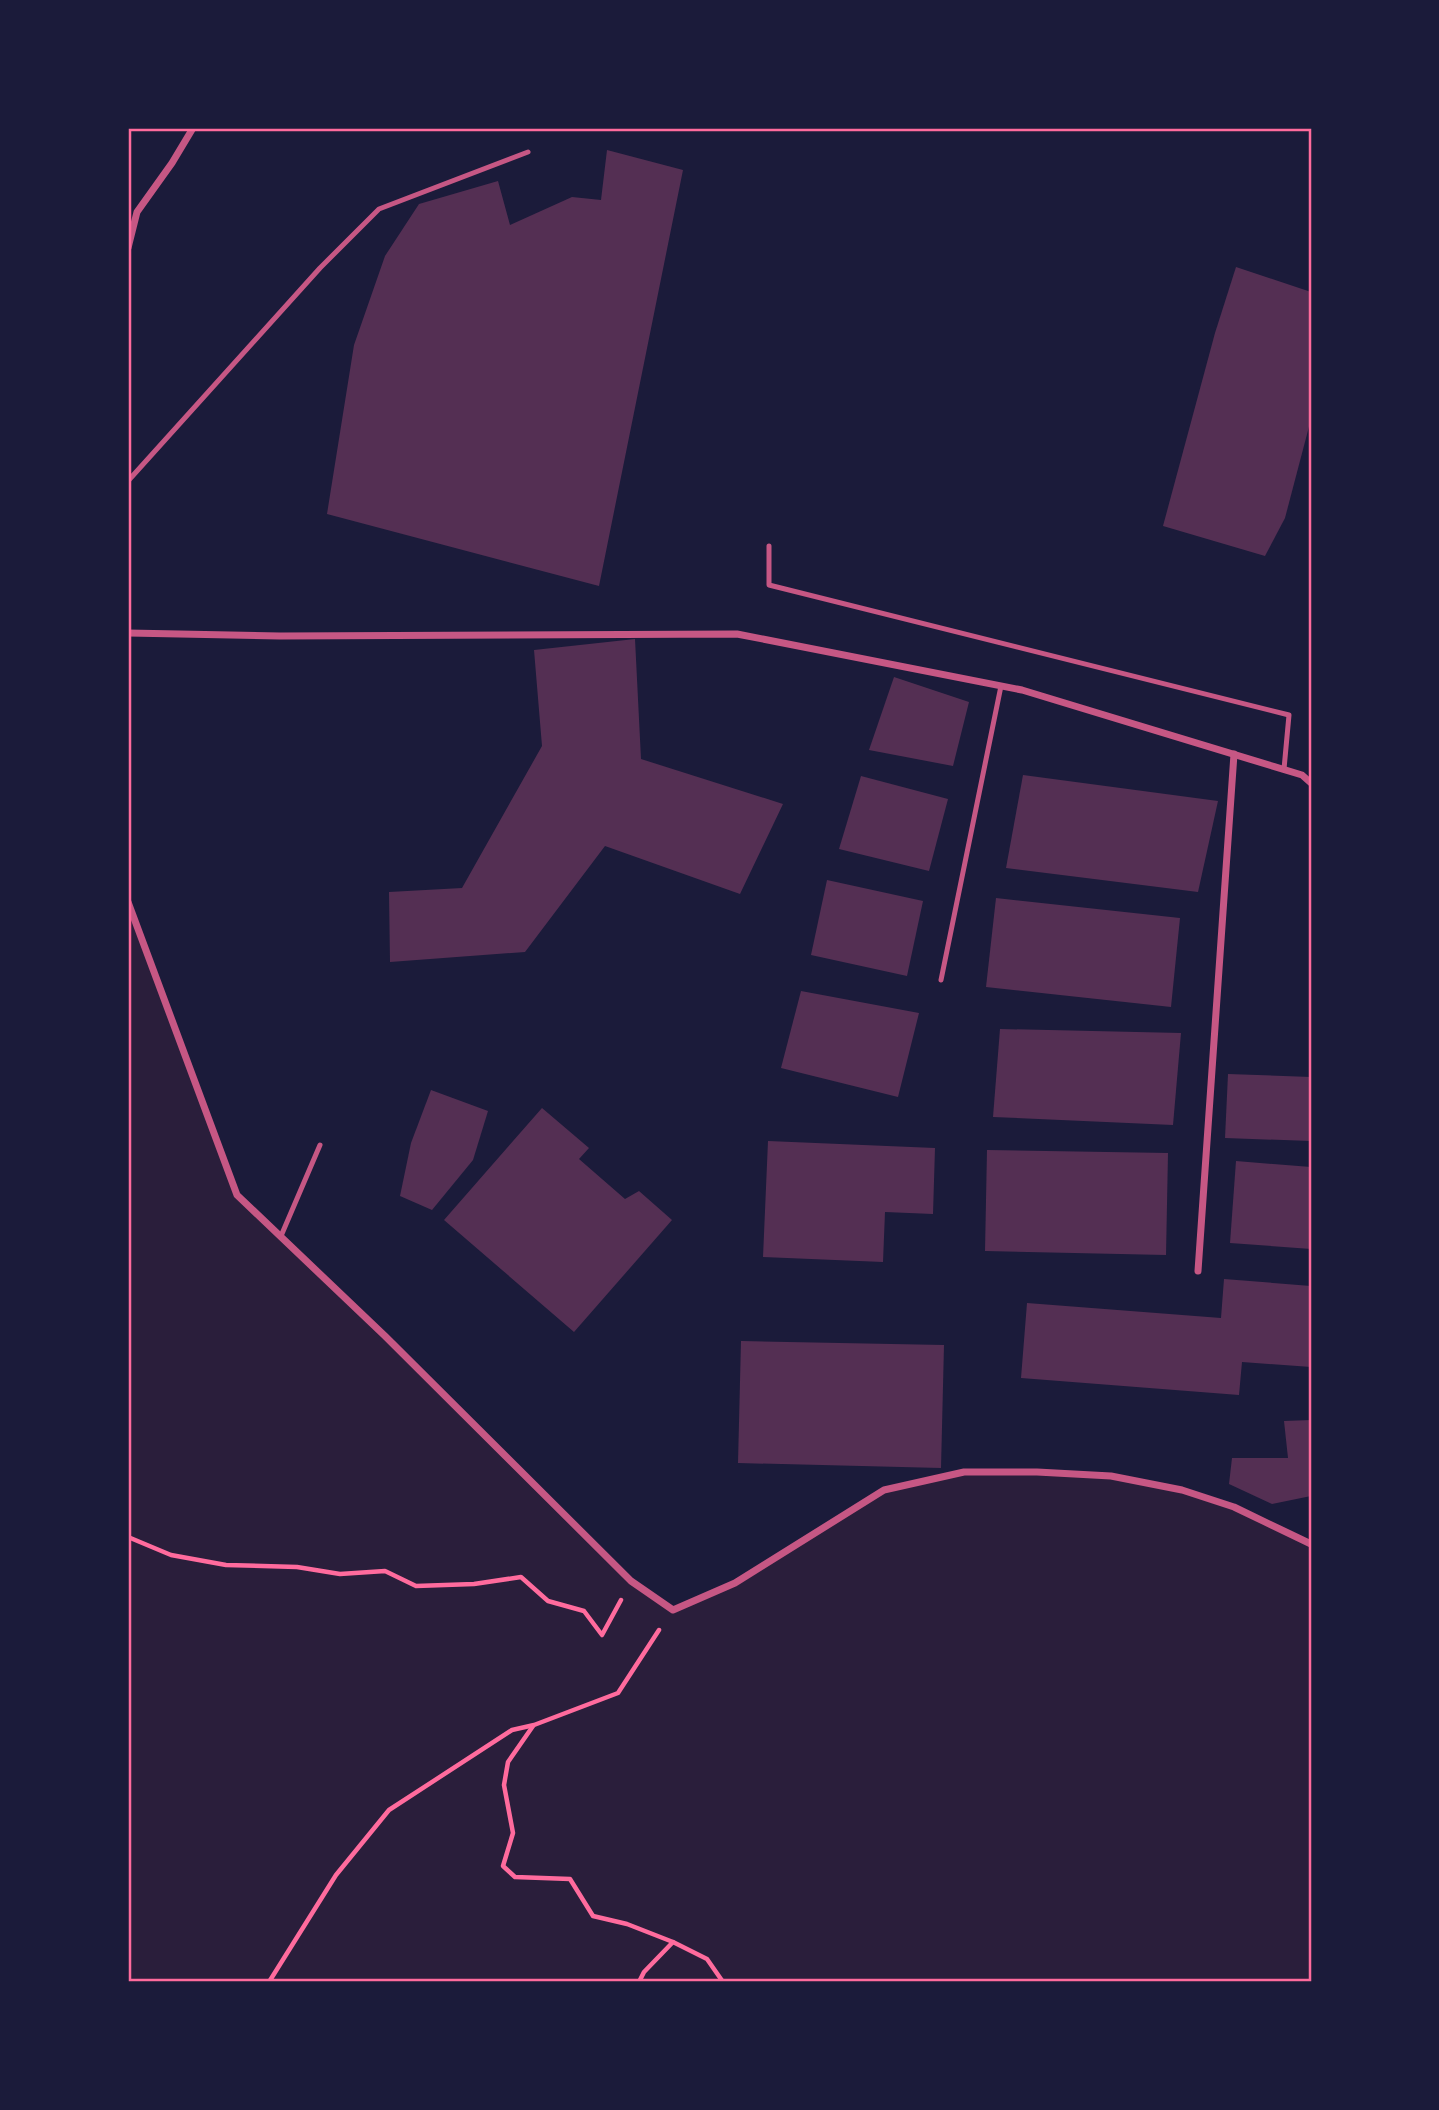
<svg xmlns="http://www.w3.org/2000/svg" width="1439" height="2110" viewBox="0 0 1439 2110" font-family="Karla,sans-serif">
	<style>
		.green { fill: #2a1e3b }
		.building { fill: #542f53 }
		.lines { fill: none; stroke-linecap: round; stroke-linejoin: round }
		.path { stroke: #ff6b9d; stroke-width: 4.5 }
		.service { stroke: #c65784; stroke-width: 5 }
		.minor { stroke: #c65784; stroke-width: 7 }
		.neatline { fill: none; stroke: #ff6b9d; stroke-width: 2.5 }
	</style>
	<rect width="100%" height="100%" fill="#1b1b3a"/>
	<polygon class="green" points="128,902 237,1195 631,1581 672,1609 735,1583 884,1490 964,1472 1111,1476 1182,1490 1234,1507 1311,1544 1311,1982 128,1982"/>
	<g class="building">
		<polygon points="607,150 683,170 599,586 327,514 354,345 385,256 419,204 498,181 510,225 572,197 601,200"/>
		<polygon points="1236,267 1311,292 1311,419 1285,518 1265,556 1163,526 1215,333"/>
		<polygon points="635,639 641,759 783,804 740,894 605,846 525,952 390,962 389,892 462,888 542,746 534,650"/>
		<polygon points="894,677 969,702 953,766 869,750"/>
		<polygon points="1023,775 1218,801 1198,892 1006,868"/>
		<polygon points="861,776 948,799 929,871 839,849"/>
		<polygon points="827,880 923,901 907,976 811,955"/>
		<polygon points="996,898 1180,918 1171,1007 986,987"/>
		<polygon points="801,991 919,1013 898,1097 781,1068"/>
		<polygon points="1000,1029 1181,1033 1173,1125 993,1117"/>
		<polygon points="1228,1074 1311,1077 1311,1141 1225,1138"/>
		<polygon points="431,1090 488,1111 473,1160 432,1210 400,1196 411,1143"/>
		<polygon points="542,1108 589,1148 579,1159 625,1199 639,1191 672,1220 574,1332 444,1220"/>
		<polygon points="768,1141 935,1148 933,1214 885,1212 883,1262 763,1257"/>
		<polygon points="987,1150 1168,1153 1166,1255 985,1251"/>
		<polygon points="1236,1161 1311,1167 1311,1249 1230,1243"/>
		<polygon points="1224,1279 1311,1286 1311,1367 1242,1362 1239,1395 1021,1378 1027,1303 1221,1318"/>
		<polygon points="741,1341 944,1345 941,1468 738,1463"/>
		<polygon points="1311,1420 1311,1496 1272,1504 1229,1484 1232,1458 1288,1458 1284,1421"/>
	</g>
	<g class="lines">
		<g class="path">
			<polyline points="128,1537 171,1555 226,1565 297,1567 340,1574 385,1571 416,1586 474,1584 521,1577 548,1601 584,1611 602,1635 621,1600"/>
			<polyline points="533,1726 508,1762 504,1785 513,1833 503,1866 515,1877 570,1879 593,1916 627,1924 673,1942"/>
			<polyline points="269,1982 336,1875 389,1810 512,1730 534,1725 618,1693 659,1630"/>
			<polyline points="639,1982 644,1972 673,1942 707,1959 723,1982"/>
		</g>
		<g class="service">
			<polyline points="128,481 320,268 379,209 528,152"/>
			<polyline points="769,546 769,585 1289,715 1284,769"/>
			<polyline points="941,980 1001,686"/>
			<polyline points="281,1236 320,1145"/>
		</g>
		<g class="minor">
			<polyline points="128,248 137,212 172,163 193,128"/>
			<polyline points="128,633 280,636 737,634 1022,690 1302,775 1311,783"/>
			<polyline points="128,902 237,1195 385,1336 631,1581 673,1610 735,1583 884,1490 964,1472 1037,1472 1111,1476 1182,1490 1234,1507 1311,1544"/>
			<polyline points="1198,1271 1234,754"/>
		</g>
	</g>
	<rect width="1439" height="2110" fill="none" stroke="#1b1b3a" stroke-width="259"/>
	<rect x="130" y="130" width="1180" height="1850" class="neatline"/>
</svg>
